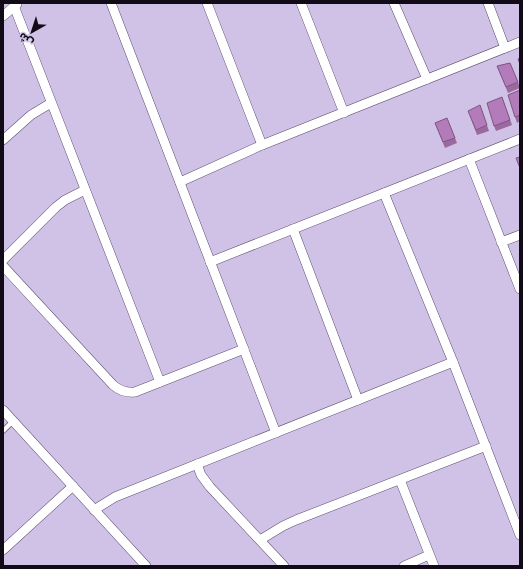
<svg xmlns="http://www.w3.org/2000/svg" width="523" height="569" viewBox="0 0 523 569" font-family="Karla,'Noto Sans Arabic',sans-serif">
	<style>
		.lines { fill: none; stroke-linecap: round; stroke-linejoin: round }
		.lane-casing { stroke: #5e5171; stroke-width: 6 }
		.street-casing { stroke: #5e5171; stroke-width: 10 }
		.lane { stroke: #fff; stroke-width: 4.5 }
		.street { stroke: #fff; stroke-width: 9 }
		.wall { fill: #9a6a9f }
		.building { fill: #b37bb9; stroke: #7d5682 }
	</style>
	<rect width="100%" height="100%" fill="#d0c1e7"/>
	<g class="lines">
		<defs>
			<polyline id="lane" points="3,431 13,421"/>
			<g id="street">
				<polyline points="111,3 276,433"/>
				<polyline points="207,3 262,145"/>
				<polyline points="301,3 344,113"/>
				<polyline points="394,3 427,79"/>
				<polyline points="488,3 505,48"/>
				<polyline points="14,6 160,382"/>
				<polyline points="3,16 17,4"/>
				<polyline points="3,140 31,115 51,103"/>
				<polyline points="469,159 520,289"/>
				<polyline points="180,182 262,145 520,42"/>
				<polyline points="384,193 453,362 520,535"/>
				<polyline points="293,229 358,400"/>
				<polyline points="501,242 520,235"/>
				<polyline points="3,260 56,207 65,200 85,190"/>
				<polyline points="210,262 520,139"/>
				<path d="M 3,266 L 113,385 C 120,391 126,393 135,392 L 244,349"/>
				<polyline points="3,410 146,566"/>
				<polyline points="197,464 201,475 210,487 284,566"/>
				<polyline points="400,480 434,566"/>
				<polyline points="94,510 115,497 453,362"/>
				<polyline points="260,540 283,526 296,520 486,446"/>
				<polyline points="3,550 73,486"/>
				<polyline points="404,566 429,555"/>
			</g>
		</defs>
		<use href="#lane" class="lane-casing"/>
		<use href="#street" class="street-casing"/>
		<use href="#lane" class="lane"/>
		<use href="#street" class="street"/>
	</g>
	<g class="wall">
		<polygon points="497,66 518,82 520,88 508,93"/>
		<polygon points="520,90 520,121 517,123 515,117"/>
		<polygon points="502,97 512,125 496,131 494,126"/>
		<polygon points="480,105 489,131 477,135 470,116"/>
		<polygon points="447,118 457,143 445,148 435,123"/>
	</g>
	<g class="building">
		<polygon points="520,58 520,64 518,59"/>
		<polygon points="510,63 518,82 506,87 497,66"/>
		<polygon points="520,90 520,115 515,117 508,95"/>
		<polygon points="502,97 510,120 494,126 487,103"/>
		<polygon points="480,105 487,125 476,130 468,111"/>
		<polygon points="447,118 455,138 443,142 435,123"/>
		<polygon points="520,157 520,168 516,158"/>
	</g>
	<rect width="523" height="569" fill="none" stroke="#100b17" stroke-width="8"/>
	<g transform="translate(32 32) rotate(219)" stroke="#d0c1e7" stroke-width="3" paint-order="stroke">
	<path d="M0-3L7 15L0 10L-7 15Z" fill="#100b17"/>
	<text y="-6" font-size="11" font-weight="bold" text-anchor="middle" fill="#100b17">ش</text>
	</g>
</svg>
